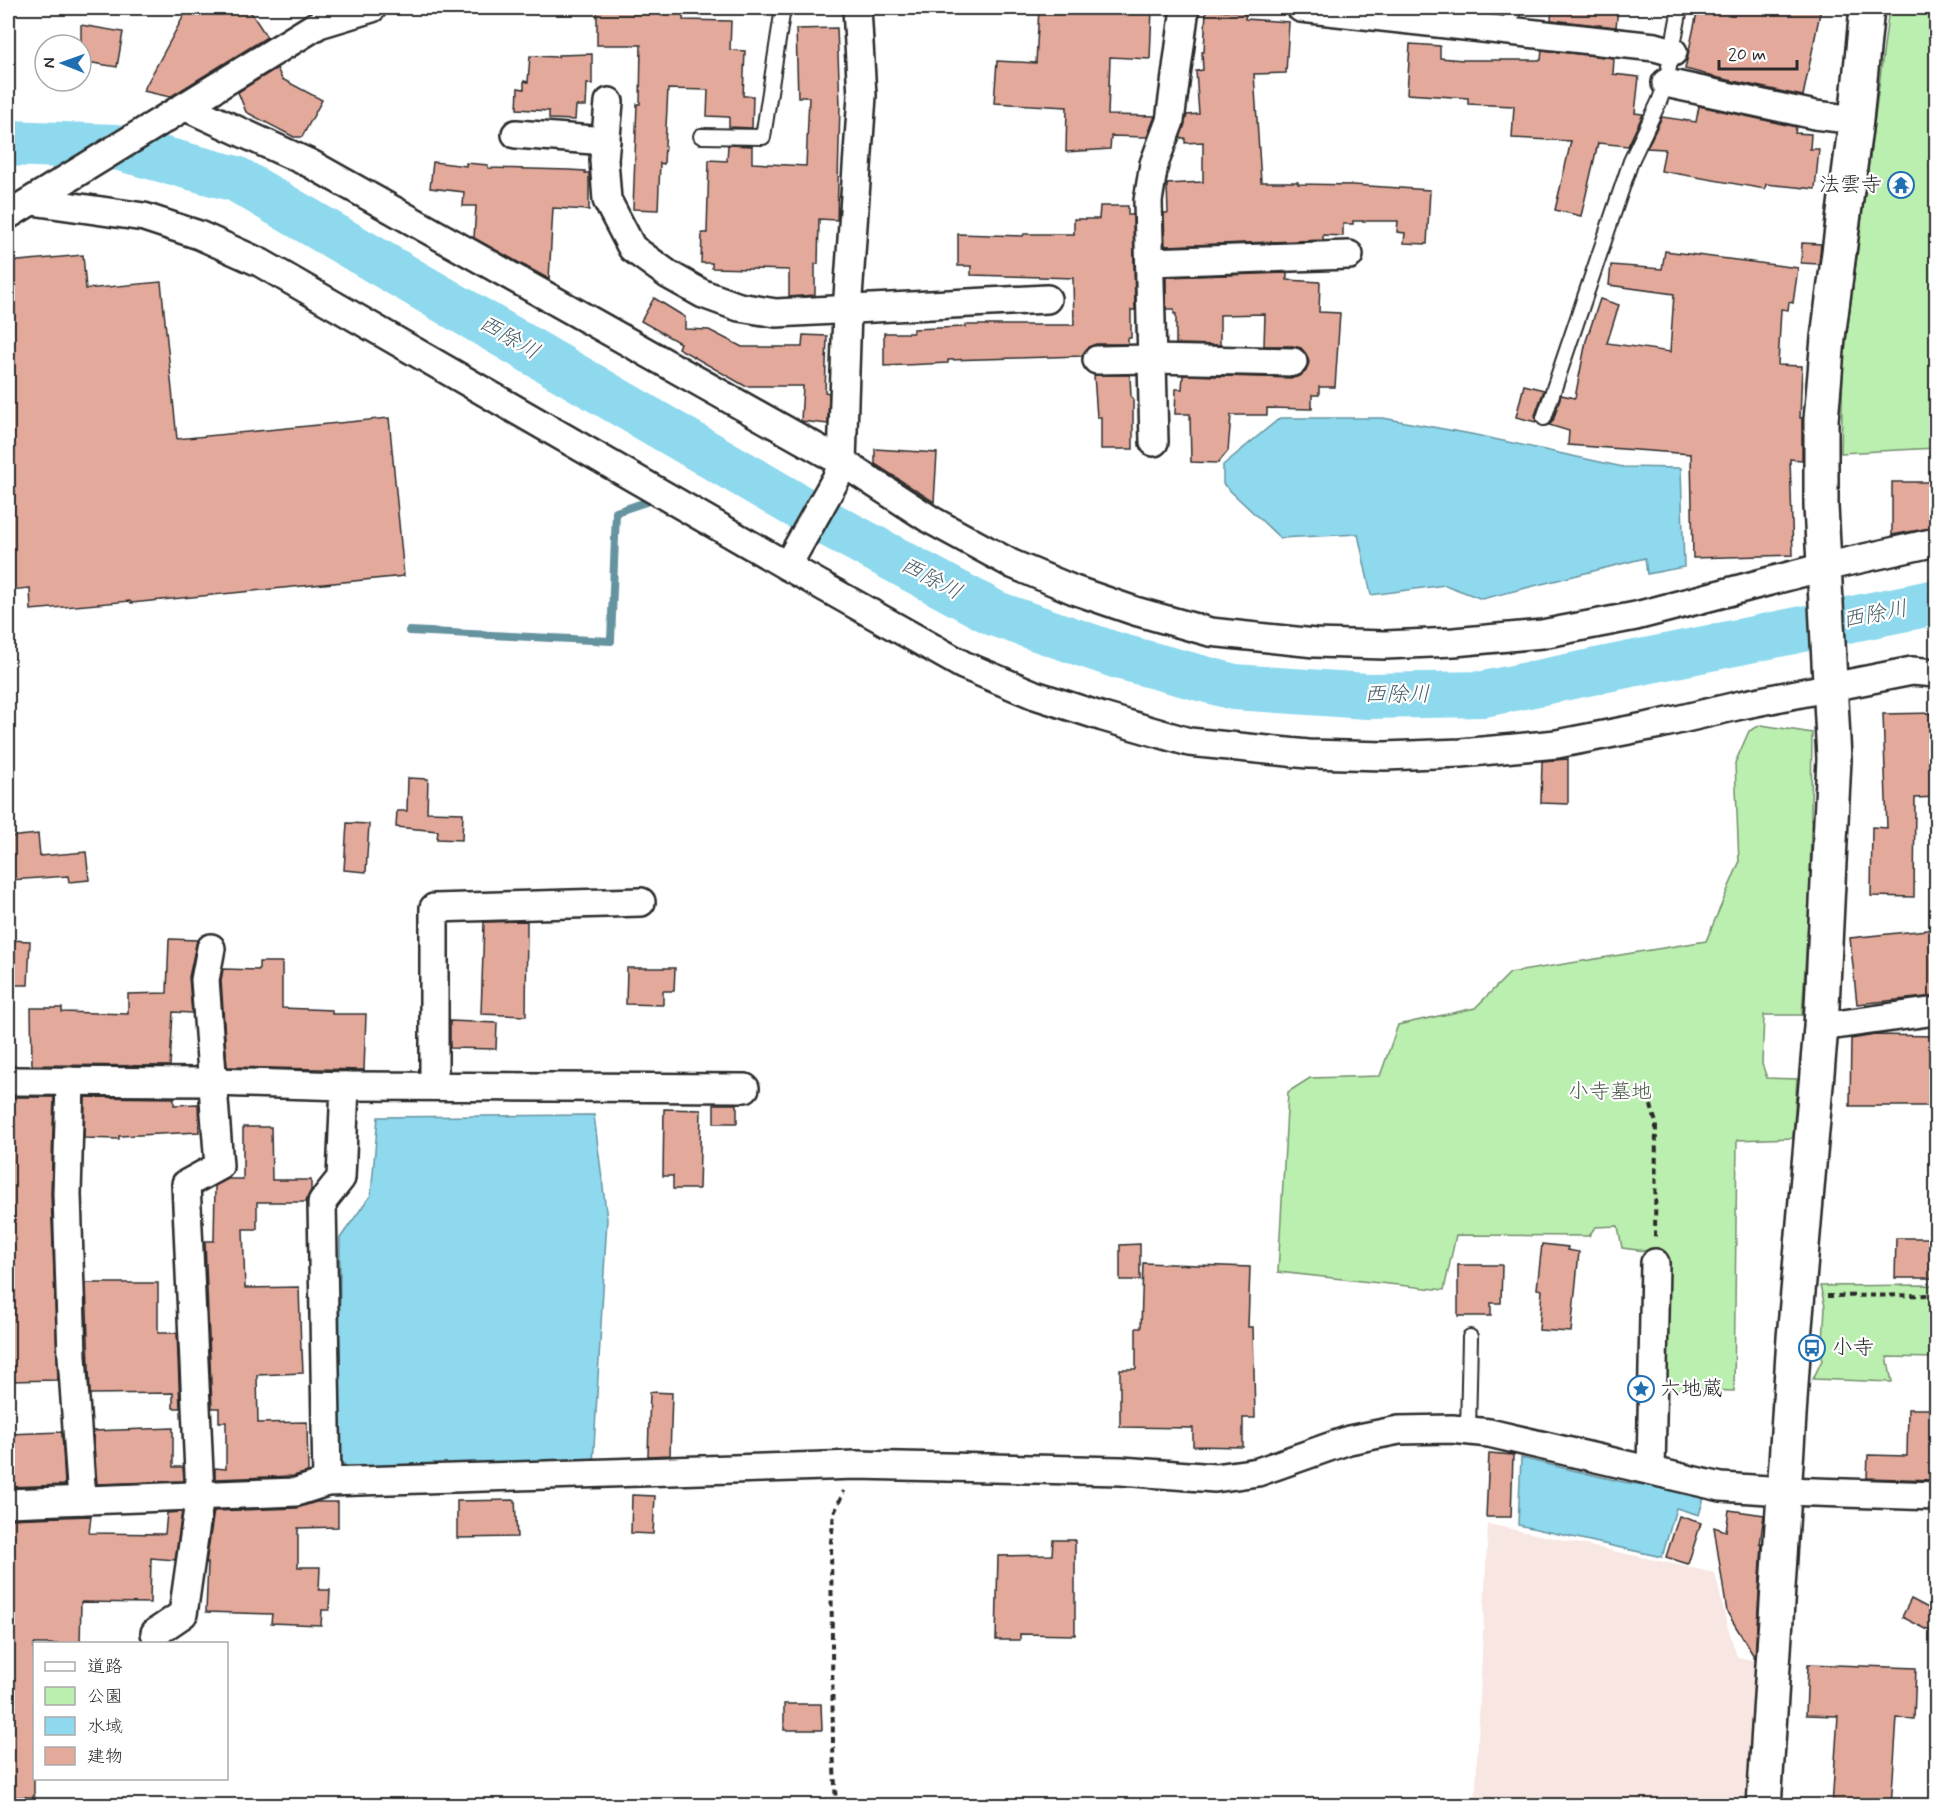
<svg xmlns="http://www.w3.org/2000/svg" width="1944" height="1813" viewBox="0 0 1944 1813" font-family="Mynerve,'Klee One',sans-serif">
	<style>
		.built { fill: #f7e6e1 }
		.green { fill: #bbefaf; stroke: #738d6d; stroke-width: 1.5 }
		.water { fill: #8ed9ee; stroke: #6693a0; stroke-width: 1.5 }
		.lines { fill: none; stroke-linecap: round; stroke-linejoin: round }
		.stream { stroke: #6693a0; stroke-width: 8 }
		.river { stroke: #8ed9ee; stroke-width: 46 }
		.building { fill: #e3aa9c; stroke: #2b2b2b; stroke-width: 1.5 }
		.lane-casing { stroke: #2b2b2b; stroke-width: 18 }
		.street-casing { stroke: #2b2b2b; stroke-width: 32 }
		.secondary-casing { stroke: #2b2b2b; stroke-width: 38 }
		.path { stroke: #2b2b2b; stroke-width: 4; stroke-dasharray: 6 4.5; stroke-linecap: butt }
		.lane { stroke: #fff; stroke-width: 14 }
		.street { stroke: #fff; stroke-width: 27 }
		.secondary { stroke: #fff; stroke-width: 33 }
		.labels { text-anchor: middle; dominant-baseline: central; stroke-width: 4.5; stroke-linejoin: round; paint-order: stroke }
		.poi-label { font-size: 21px; fill: #2b2b2b; stroke: #fff; text-anchor: start }
		.park-label { font-size: 21px; fill: #4f5c4c; stroke: #fff }
		.water-label { font-size: 22px; font-style: italic; fill: #495f66; stroke: #fff }
	</style>
	<rect width="100%" height="100%" fill="#fff"/>
	<filter id="ink" filterUnits="userSpaceOnUse"><feTurbulence type="fractalNoise" baseFrequency=".0167" numOctaves="2"/><feDisplacementMap in="SourceGraphic" scale="12" xChannelSelector="R" yChannelSelector="G"/><feConvolveMatrix kernelMatrix="1 2 1 2 8 2 1 2 1" color-interpolation-filters="sRGB"/></filter>
	<g filter="url(#ink)">
		<polygon class="built" points="1488,1524 1715,1573 1726,1621 1737,1657 1757,1661 1749,1805 1475,1806"/>
		<g class="green">
			<polygon points="1889,8 1936,8 1936,448 1841,453 1843,363"/>
			<polygon points="1761,725 1812,733 1810,891 1802,1015 1764,1015 1762,1064 1767,1078 1797,1079 1793,1138 1737,1140 1734,1391 1660,1389 1662,1253 1622,1248 1618,1226 1595,1227 1589,1236 1456,1235 1444,1290 1278,1272 1288,1092 1310,1078 1380,1076 1398,1025 1475,1008 1510,973 1706,941 1739,863 1735,763 1749,731"/>
			<polygon points="1936,1285 1936,1358 1887,1357 1892,1382 1813,1379 1822,1360 1825,1306 1820,1286"/>
		</g>
		<g class="water">
			<polygon points="1280,418 1383,418 1471,434 1623,467 1681,468 1684,567 1647,574 1645,558 1482,599 1445,585 1371,595 1358,534 1280,538 1223,484 1223,465"/>
			<polygon points="594,1115 607,1219 593,1465 350,1469 339,1460 340,1238 371,1195 378,1117"/>
			<polygon points="1521,1458 1623,1482 1705,1494 1699,1515 1676,1508 1662,1557 1518,1525"/>
		</g>
		<g class="lines">
			<polyline class="stream" points="409,631 611,641 616,512 646,502"/>
			<polyline class="river" points="8,143 116,147 236,179 823,521 996,614 1118,656 1234,687 1367,696 1484,694 1936,602"/>
		</g>
		<g class="building">
			<polygon points="188,8 248,8 267,37 170,97 143,91"/>
			<polygon points="597,8 684,8 683,20 731,21 730,50 745,51 743,96 753,96 752,128 729,127 729,117 707,116 708,90 668,89 664,164 660,163 658,210 633,209 637,104 640,104 641,45 597,45"/>
			<polygon points="1039,8 1152,8 1150,59 1110,57 1108,115 1155,116 1147,137 1111,136 1110,149 1066,152 1067,107 994,103 997,61 1036,63"/>
			<polygon points="1552,8 1618,8 1616,27 1551,20"/>
			<polygon points="1698,8 1716,8 1740,13 1741,8 1821,8 1803,96 1705,75 1705,74 1685,69"/>
			<polygon points="1206,10 1246,12 1245,19 1289,22 1286,73 1254,74 1261,182 1298,182 1298,184 1353,185 1430,190 1427,244 1404,243 1405,233 1397,232 1398,221 1353,221 1353,224 1343,224 1343,236 1323,235 1323,240 1165,246 1164,213 1168,213 1167,184 1203,182 1203,142 1185,143 1185,138 1180,138 1187,115 1199,114 1196,71 1203,70 1202,52 1204,52"/>
			<polygon points="81,25 123,32 117,67 81,61"/>
			<polygon points="837,28 840,105 837,220 819,219 818,264 815,264 815,295 789,297 789,270 712,268 712,263 701,263 702,233 707,233 709,160 727,161 728,145 752,146 752,163 806,166 809,97 798,97 796,29"/>
			<polygon points="1410,44 1440,46 1440,58 1463,60 1541,60 1542,50 1614,58 1613,74 1639,77 1635,113 1643,114 1628,146 1598,143 1581,216 1555,210 1571,141 1512,138 1514,106 1468,104 1468,98 1407,94"/>
			<polygon points="592,54 592,84 587,84 586,106 576,106 575,120 549,119 549,111 517,109 518,88 524,89 524,81 528,82 530,56 558,57 558,55"/>
			<polygon points="277,68 282,79 322,100 302,137 294,137 246,112 238,92"/>
			<polygon points="1699,106 1796,127 1795,133 1811,134 1810,149 1819,149 1815,189 1766,184 1765,189 1661,171 1665,149 1647,148 1662,117 1696,122"/>
			<polygon points="433,162 466,166 466,163 488,165 488,168 569,170 585,171 585,173 589,173 589,210 553,208 549,279 474,238 476,206 463,206 464,192 430,188"/>
			<polygon points="1100,206 1128,206 1128,215 1133,215 1135,310 1131,310 1131,338 1128,338 1128,344 1096,344 1088,347 1082,356 948,360 948,363 884,366 884,333 913,333 913,329 965,327 965,325 1074,325 1073,278 971,275 971,266 958,266 958,234 1023,236 1024,234 1074,234 1074,219 1099,219"/>
			<polygon points="1802,243 1821,244 1819,264 1801,263"/>
			<polygon points="1665,251 1798,268 1793,303 1789,302 1788,310 1781,309 1778,365 1802,366 1800,418 1802,418 1802,460 1790,459 1793,555 1693,558 1691,454 1568,445 1569,431 1549,425 1553,421 1561,395 1575,398 1586,341 1600,299 1619,305 1607,343 1670,352 1674,294 1609,285 1611,265 1662,269"/>
			<polygon points="83,255 86,289 161,282 177,439 389,418 404,576 131,603 130,601 31,610 30,588 8,590 8,262"/>
			<polygon points="1287,273 1287,280 1320,282 1319,312 1340,313 1335,387 1319,387 1319,395 1312,395 1312,409 1267,408 1267,415 1231,415 1228,451 1218,463 1191,462 1190,414 1175,414 1176,389 1182,389 1183,375 1293,378 1300,376 1306,371 1309,362 1306,354 1301,348 1293,346 1264,346 1265,314 1220,315 1220,345 1176,344 1176,314 1174,314 1174,309 1166,309 1166,277"/>
			<polygon points="654,298 685,317 685,329 709,330 742,347 802,347 803,335 827,336 825,392 829,393 828,424 801,421 803,386 745,386 678,348 680,343 641,321"/>
			<polygon points="1094,375 1130,375 1131,397 1133,398 1133,449 1101,449 1101,417 1097,417"/>
			<polygon points="1524,385 1544,390 1535,415 1536,422 1516,417"/>
			<polygon points="875,449 937,453 934,502 875,464"/>
			<polygon points="1892,482 1936,482 1935,527 1892,535"/>
			<polygon points="1936,713 1936,797 1915,798 1914,897 1871,896 1872,827 1887,828 1883,714"/>
			<polygon points="1568,759 1568,804 1541,803 1542,761"/>
			<polygon points="408,778 428,779 427,812 463,813 462,840 437,839 438,831 396,827 397,811 407,811"/>
			<polygon points="347,823 369,824 366,872 344,870"/>
			<polygon points="38,834 40,856 86,852 89,880 69,882 68,876 10,880 8,837"/>
			<polygon points="527,921 526,1016 481,1014 484,922"/>
			<polygon points="1936,929 1936,996 1857,1004 1850,938"/>
			<polygon points="169,939 197,940 189,977 192,1013 173,1012 170,1066 32,1065 31,1008 62,1008 62,1012 128,1014 128,994 167,993"/>
			<polygon points="8,940 30,941 28,985 8,985"/>
			<polygon points="259,962 282,962 282,1008 332,1010 332,1014 366,1014 364,1070 227,1067 221,981 223,969 259,970"/>
			<polygon points="627,968 675,968 674,991 663,991 663,1005 626,1004"/>
			<polygon points="450,1021 497,1023 496,1049 450,1048"/>
			<polygon points="1875,1035 1936,1036 1936,1106 1850,1106 1851,1039"/>
			<polygon points="8,1097 54,1097 51,1194 58,1380 8,1381"/>
			<polygon points="85,1097 174,1098 174,1105 198,1104 199,1132 119,1136 119,1139 84,1138"/>
			<rect x="714" y="1104" width="23" height="19"/>
			<polygon points="664,1109 701,1110 699,1189 673,1189 673,1176 663,1176"/>
			<polygon points="243,1127 271,1127 272,1180 311,1180 311,1190 306,1202 257,1202 257,1229 243,1229 245,1288 299,1287 301,1350 302,1350 303,1373 257,1375 258,1423 307,1422 308,1472 293,1476 215,1479 215,1468 226,1469 226,1422 219,1422 219,1408 212,1408 205,1241 214,1241 215,1186 228,1179 243,1179"/>
			<polygon points="1896,1238 1936,1238 1936,1278 1895,1278"/>
			<polygon points="1140,1244 1140,1280 1120,1280 1120,1245"/>
			<polygon points="1542,1244 1568,1247 1567,1250 1579,1252 1571,1332 1539,1330 1542,1290 1537,1289"/>
			<polygon points="1143,1263 1250,1267 1248,1327 1253,1327 1255,1418 1243,1418 1243,1447 1193,1446 1193,1428 1120,1427 1120,1369 1136,1369 1136,1328 1141,1328"/>
			<polygon points="1458,1265 1502,1265 1501,1303 1491,1303 1491,1316 1458,1316"/>
			<polygon points="86,1283 158,1283 158,1333 177,1333 180,1408 173,1408 173,1393 90,1394"/>
			<polygon points="650,1392 672,1393 670,1455 648,1456"/>
			<polygon points="1908,1409 1936,1409 1936,1480 1867,1478 1868,1455 1907,1456"/>
			<polygon points="173,1428 173,1467 183,1467 184,1481 97,1484 93,1431"/>
			<polygon points="62,1432 65,1485 8,1487 8,1434"/>
			<polygon points="1489,1453 1513,1455 1511,1517 1486,1517"/>
			<polygon points="632,1495 655,1496 653,1534 631,1533"/>
			<polygon points="515,1500 517,1537 457,1538 457,1501"/>
			<polygon points="316,1502 338,1502 338,1527 298,1528 298,1567 320,1567 319,1590 330,1590 329,1610 322,1610 321,1625 271,1623 272,1614 206,1612 208,1563 206,1563 214,1511 297,1508"/>
			<polygon points="1729,1510 1764,1515 1760,1544 1762,1544 1755,1658 1727,1612 1714,1527 1726,1531"/>
			<polygon points="182,1512 175,1560 151,1558 150,1603 81,1602 80,1644 34,1644 34,1797 8,1797 8,1519 91,1516 89,1533 165,1534 167,1513"/>
			<polygon points="1679,1516 1701,1523 1688,1564 1666,1557"/>
			<polygon points="1053,1540 1075,1540 1075,1635 1020,1634 1020,1640 996,1640 998,1556 1052,1555"/>
			<polygon points="1911,1599 1936,1612 1936,1634 1902,1617"/>
			<polygon points="1808,1664 1916,1668 1914,1719 1897,1718 1891,1806 1832,1806 1838,1716 1806,1715"/>
			<polygon points="784,1704 821,1704 822,1730 784,1730"/>
		</g>
		<g class="lines">
			<defs>
				<g id="lane">
					<polyline points="1509,30 1513,8"/>
					<polyline points="701,136 763,137 783,8"/>
					<polyline points="1544,418 1631,161 1659,102 1666,83 1680,8"/>
					<polyline points="1468,1431 1470,1337"/>
				</g>
				<g id="street">
					<polyline points="1301,8 1655,47 1673,52"/>
					<polyline points="1666,83 1815,115 1856,120"/>
					<polyline points="609,102 604,160 607,200 632,248 669,275 703,294 739,307 776,313 1047,299"/>
					<polyline points="186,107 311,164 842,462 931,520 1012,564 1074,590 1135,611 1210,632 1315,643 1385,645 1454,642 1542,634 1636,616 1824,567 1936,542"/>
					<polyline points="516,134 606,141"/>
					<polyline points="32,201 144,217 199,235 261,263 787,566 963,665 1035,695 1103,717 1189,742 1308,754 1385,756 1461,753 1557,744 1660,724 1741,705 1912,671 1936,673"/>
					<polyline points="8,215 319,24 372,8"/>
					<polyline points="1150,262 1349,255"/>
					<polyline points="1097,360 1152,359 1293,362"/>
					<polyline points="1154,442 1148,201 1154,164 1170,121 1185,8"/>
					<polyline points="787,566 837,477 842,462 847,311 862,96 857,8"/>
					<polyline points="1821,1027 1936,1011"/>
					<polyline points="8,1081 213,1082 345,1086 341,1178 322,1202 327,1482"/>
					<polyline points="70,1081 67,1194 72,1356 82,1500"/>
					<polyline points="345,1086 745,1088"/>
					<polyline points="434,1086 434,908 641,902"/>
					<polyline points="1651,1471 1655,1263"/>
					<polyline points="8,1503 296,1492 327,1482 856,1465 1121,1471 1215,1478 1258,1472 1349,1440 1399,1430 1452,1429 1489,1433 1721,1487 1784,1491 1936,1496"/>
					<polyline points="155,1633 183,1614 200,1495 186,1184 219,1166 205,980 211,948"/>
				</g>
				<polyline id="secondary" points="1764,1806 1794,1338 1821,1027 1834,759 1821,506 1821,420 1828,338 1856,120 1867,8"/>
			</defs>
			<use href="#lane" class="lane-casing"/>
			<use href="#street" class="street-casing"/>
			<use href="#secondary" class="secondary-casing"/>
			<g class="path">
				<polyline points="1648,1095 1656,1123 1655,1239"/>
				<polyline points="1827,1296 1936,1295"/>
				<polyline points="836,1806 833,1747 831,1542 834,1513 844,1491"/>
			</g>
			<use href="#lane" class="lane"/>
			<use href="#street" class="street"/>
			<use href="#secondary" class="secondary"/>
		</g>
	</g>
	<defs>
		<symbol id="temple-ring" viewBox="-11 -11 22 22"><circle r="9.5" fill="#fff" stroke="#1f6fb2" stroke-width="1.5"/><path d="M0-6L5-2H3V0L6.5 2.5H4V6H1.5V3h-3V6H-4V2.5H-6.5L-3 0V-2H-5Z" fill="#1f6fb2"/></symbol>
		<symbol id="bus-ring" viewBox="-11 -11 22 22"><circle r="9.5" fill="#fff" stroke="#1f6fb2" stroke-width="1.5"/><path d="M-5-6H5V4H4V6H2V4H-2V6H-4V4H-5ZM-3.5-4V0h7V-4ZM-3.5 1.2v1.5H-2V1.2ZM2 1.2v1.5H3.5V1.2Z" fill="#1f6fb2"/></symbol>
		<symbol id="sight-ring" viewBox="-11 -11 22 22"><circle r="9.5" fill="#fff" stroke="#1f6fb2" stroke-width="1.5"/><path d="M0-6L1.8-2.2L6-1.7L2.9 1.2L3.7 5.4L0 3.3L-3.7 5.4L-2.9 1.2L-6-1.7L-1.8-2.2Z" fill="#1f6fb2"/></symbol>
	</defs>
	<g fill-rule="evenodd">
		<use href="#temple-ring" x="1886" y="170" width="30" height="30"/>
		<use href="#bus-ring" x="1797" y="1333" width="30" height="30"/>
		<use href="#sight-ring" x="1626" y="1374" width="30" height="30"/>
	</g>
	<g class="labels">
		<g class="poi-label">
			<text x="1882" y="185" text-anchor="end">法雲寺</text>
			<text x="1832" y="1348">小寺</text>
			<text x="1660" y="1389">六地蔵</text>
		</g>
		<g class="park-label">
			<text x="1610" y="1092">小寺墓地</text>
		</g>
		<g class="water-label">
			<text transform="translate(509 338) rotate(30)">西除川</text>
			<text transform="translate(931 579) rotate(28)">西除川</text>
			<text transform="translate(1875 615) rotate(-11)">西除川</text>
			<text x="1397" y="695">西除川</text>
		</g>
	</g>
	<rect width="1944" height="1813" fill="none" stroke="#fff" stroke-width="30"/>
	<rect x="15" y="15" width="1914" height="1783" fill="none" stroke="#2b2b2b" stroke-width="2" filter="url(#ink)"/>
	<rect x="33" y="1642" width="195" height="138" fill="#ffffff" stroke="#aaaaaa" stroke-width="1.5"/>
	<rect x="45" y="1662" width="30" height="9" fill="#ffffff" stroke="#aaaaaa" stroke-width="1.5"/>
	<text x="87" y="1672" font-size="18" fill="#2b2b2b">道路</text>
	<rect x="45" y="1687" width="30" height="18" fill="#bbefaf" stroke="#aaaaaa" stroke-width="1.5"/>
	<text x="87" y="1702" font-size="18" fill="#2b2b2b">公園</text>
	<rect x="45" y="1717" width="30" height="18" fill="#8ed9ee" stroke="#aaaaaa" stroke-width="1.5"/>
	<text x="87" y="1732" font-size="18" fill="#2b2b2b">水域</text>
	<rect x="45" y="1747" width="30" height="18" fill="#e3aa9c" stroke="#aaaaaa" stroke-width="1.5"/>
	<text x="87" y="1762" font-size="18" fill="#2b2b2b">建物</text>
	<g transform="translate(63 63) rotate(271)"><circle r="28" fill="#ffffff" stroke="#aaaaaa" stroke-width="1.5"/>
	<path d="M0-4.5L10 22L0 15L-10 22Z" fill="#1f6fb2"/>
	<text y="-9" font-size="16" font-weight="bold" text-anchor="middle" fill="#2b2b2b">N</text>
	</g>
	<path d="M1719 60v9h78v-9" fill="none" stroke="#2b2b2b" stroke-width="3"/>
	<text x="1728" y="60" font-size="18" fill="#2b2b2b" stroke="#ffffff" stroke-width="4.5" paint-order="stroke">20 m</text>
</svg>
